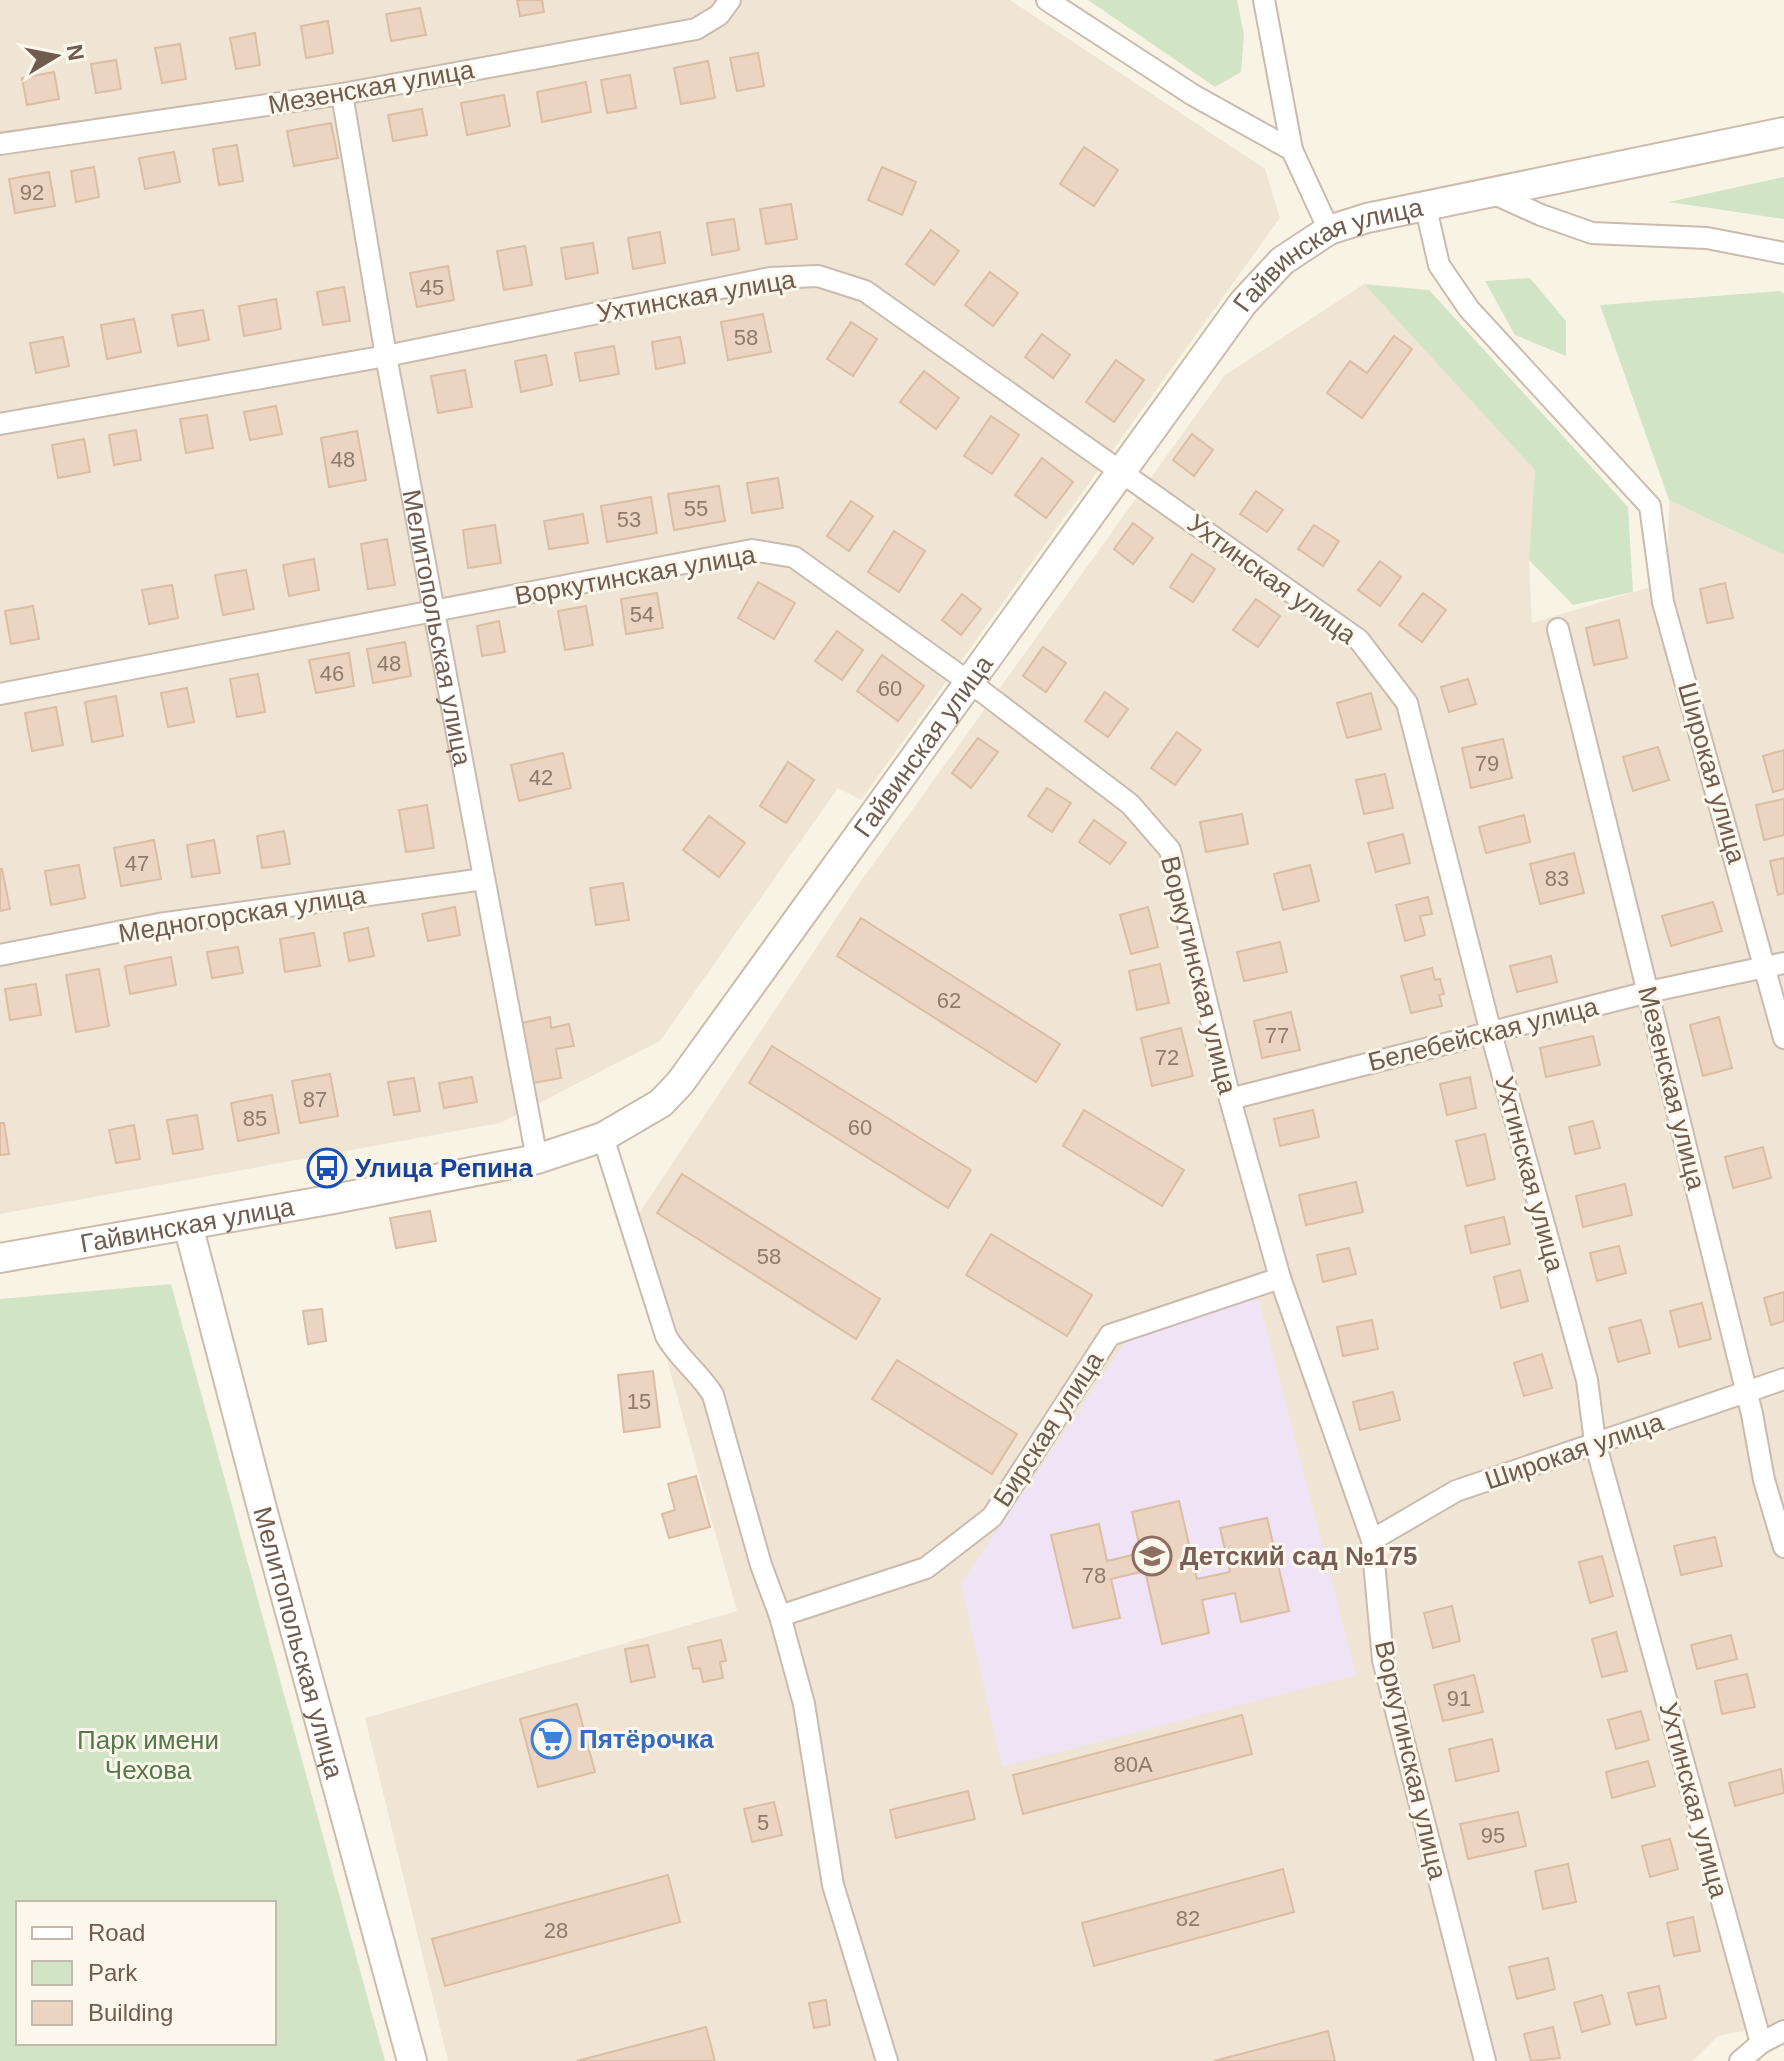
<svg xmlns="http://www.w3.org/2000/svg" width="1784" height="2061" viewBox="0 0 1784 2061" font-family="Arial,sans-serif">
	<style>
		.residential { fill: #f0e5d5 }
		.education { fill: #f0e3f5 }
		.green { fill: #d1e5c6; fill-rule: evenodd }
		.building { fill: #ebd4c1; stroke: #dbbda4; stroke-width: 2 }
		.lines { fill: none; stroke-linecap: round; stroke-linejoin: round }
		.minor-casing { stroke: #c9bbad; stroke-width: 24 }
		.secondary-casing { stroke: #cbbcac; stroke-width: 32 }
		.minor { stroke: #fff; stroke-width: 20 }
		.secondary { stroke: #fff; stroke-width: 28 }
		.labels { text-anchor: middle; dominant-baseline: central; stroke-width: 6; stroke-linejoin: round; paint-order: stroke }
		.number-label { font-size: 22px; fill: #8e7a6b }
		.street-label { font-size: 26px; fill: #6f5c4e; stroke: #fcf7ec }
		.transit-label { font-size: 26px; font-weight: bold; fill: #164399; stroke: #fcf7ec; text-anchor: start }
		.education-label { font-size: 26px; font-weight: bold; fill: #785e54; stroke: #fcf7ec; text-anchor: start }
		.shop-label { font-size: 26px; font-weight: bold; fill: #366cbe; stroke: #fcf7ec; text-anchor: start }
		.park-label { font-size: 26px; fill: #55794b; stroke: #fcf7ec }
	</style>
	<rect width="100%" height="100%" fill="#f9f3e6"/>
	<g class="residential">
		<polygon points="0,0 1010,0 1265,169 1280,218 861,800 838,788 660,1041 500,1123 0,1214"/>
		<polygon points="1364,284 1536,470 1529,560 1532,623 1667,582 1669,500 1784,555 1784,2023 1718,2036 1693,2061 448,2061 365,1718 737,1611 630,1227 859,884 1224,376"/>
	</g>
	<polygon class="education" points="1258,1297 1356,1675 1002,1767 961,1583 1125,1342"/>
	<g class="green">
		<polygon points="1088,0 1237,0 1244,35 1241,72 1215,87"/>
		<polygon points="1784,177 1784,219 1669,202"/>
		<polygon points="1530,278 1566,321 1566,356 1515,335 1485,281"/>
		<polygon points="1364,284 1429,290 1628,507 1633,592 1573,605 1529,560 1535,470"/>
		<polygon points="1780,291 1784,294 1784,555 1669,500 1600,305"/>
		<path d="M 171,1284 L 385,2061 L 0,2061 L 0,1299 ZM 18,1903 L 274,1903 L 274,2043 L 18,2043 Z"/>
	</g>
	<g class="building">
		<polygon points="517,0 542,0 544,12 520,16"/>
		<polygon points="420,8 426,35 391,41 386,14"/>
		<polygon points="328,21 333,53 306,58 301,26"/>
		<polygon points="255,33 260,65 236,69 230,38"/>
		<polygon points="180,44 186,79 162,83 155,48"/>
		<polygon points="758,53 764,86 737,91 730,58"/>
		<polygon points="116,60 121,89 96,93 91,64"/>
		<polygon points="708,61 715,98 681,104 674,68"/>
		<polygon points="54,72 59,99 27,105 22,78"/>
		<polygon points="630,75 636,108 607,113 601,80"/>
		<polygon points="586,82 591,112 542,122 537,92"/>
		<polygon points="504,95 510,126 467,135 461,103"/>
		<polygon points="422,109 427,135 393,141 388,115"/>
		<polygon points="331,123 338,158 294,166 287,131"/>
		<polygon points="237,145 243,181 219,185 213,149"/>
		<polygon points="1084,147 1118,170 1094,206 1060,184"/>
		<polygon points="174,152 180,182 145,189 139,158"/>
		<polygon points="94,167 99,197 76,202 71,171"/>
		<polygon points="882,167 916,182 902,215 868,200"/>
		<polygon points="49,172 55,206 15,213 9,179"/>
		<polygon points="791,204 797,239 766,244 760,209"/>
		<polygon points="734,219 739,250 712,255 707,223"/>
		<polygon points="931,230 959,251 934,285 906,264"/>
		<polygon points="660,232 665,263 633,269 628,238"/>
		<polygon points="593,243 598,273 566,279 561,248"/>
		<polygon points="525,246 532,285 504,290 497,251"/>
		<polygon points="448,266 454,300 417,307 410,273"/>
		<polygon points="990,272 1018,293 993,326 965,305"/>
		<polygon points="344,287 350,321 323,325 317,292"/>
		<polygon points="276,299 281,329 244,336 239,306"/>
		<polygon points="203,310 209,340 178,346 172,315"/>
		<polygon points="763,314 771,352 728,360 721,322"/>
		<polygon points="134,319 141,352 107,359 101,325"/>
		<polygon points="851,322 877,339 853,376 827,359"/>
		<polygon points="1042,334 1070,355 1053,378 1025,357"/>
		<polygon points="1394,336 1412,349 1362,418 1327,393 1350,361 1367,373"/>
		<polygon points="63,337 69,366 36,373 30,343"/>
		<polygon points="680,337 685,363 656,369 652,342"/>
		<polygon points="614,346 619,374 580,381 575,353"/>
		<polygon points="546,355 552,385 521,392 515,361"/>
		<polygon points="1116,360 1144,380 1114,422 1086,402"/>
		<polygon points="465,370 472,407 438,413 431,376"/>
		<polygon points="924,371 959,398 936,429 900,402"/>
		<polygon points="276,406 282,434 250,440 244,412"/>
		<polygon points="207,415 213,448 186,453 180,419"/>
		<polygon points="991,416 1019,435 992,474 964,456"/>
		<polygon points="136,430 141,460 114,465 109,435"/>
		<polygon points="357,431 366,480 329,487 321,438"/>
		<polygon points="1192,434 1213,450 1194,476 1173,460"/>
		<polygon points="84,439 90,472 58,478 52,445"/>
		<polygon points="1042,458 1073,482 1046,518 1015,495"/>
		<polygon points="778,478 783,508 752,513 747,483"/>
		<polygon points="719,486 725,521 674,530 668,494"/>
		<polygon points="1256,491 1283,510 1267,532 1240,514"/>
		<polygon points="651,497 657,533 607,542 601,506"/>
		<polygon points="851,501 873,516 849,551 827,536"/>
		<polygon points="583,514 588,543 549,549 544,521"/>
		<polygon points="1133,523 1153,538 1133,564 1114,549"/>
		<polygon points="495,525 501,563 468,568 463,530"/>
		<polygon points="1314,525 1339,541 1323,566 1298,549"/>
		<polygon points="894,531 925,551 899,592 868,572"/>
		<polygon points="387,539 395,585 368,589 361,544"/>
		<polygon points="1192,554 1215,569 1193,602 1170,587"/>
		<polygon points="314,559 319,590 289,596 283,565"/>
		<polygon points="1380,561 1401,577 1380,606 1358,590"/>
		<polygon points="246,570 254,609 223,615 215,575"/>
		<polygon points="758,582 795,603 774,639 738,618"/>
		<polygon points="1725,583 1733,618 1707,623 1700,589"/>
		<polygon points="172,585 178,618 149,624 142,590"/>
		<polygon points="657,593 663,628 626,634 621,599"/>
		<polygon points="1423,593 1446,610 1422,642 1399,625"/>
		<polygon points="962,594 981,609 961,635 942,620"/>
		<polygon points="1256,599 1280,616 1258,647 1233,630"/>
		<polygon points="33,606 39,639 11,644 5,611"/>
		<polygon points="586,606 593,645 565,650 558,611"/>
		<polygon points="1619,620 1627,658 1594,665 1586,628"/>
		<polygon points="499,621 505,652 482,656 477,626"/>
		<polygon points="837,631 863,650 842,680 815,661"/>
		<polygon points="405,642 411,676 373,683 367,649"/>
		<polygon points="1043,647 1066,663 1046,692 1023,676"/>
		<polygon points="349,653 354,686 316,693 309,660"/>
		<polygon points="882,655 924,686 898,721 857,691"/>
		<polygon points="258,674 265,712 237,717 230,679"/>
		<polygon points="1468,679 1476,704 1449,712 1441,687"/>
		<polygon points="187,688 194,722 168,727 161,693"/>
		<polygon points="1105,692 1128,709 1108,737 1085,721"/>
		<polygon points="1371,693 1381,729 1347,738 1337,703"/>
		<polygon points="116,696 123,736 92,742 85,702"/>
		<polygon points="56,707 63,745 32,751 25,713"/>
		<polygon points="1177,732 1201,750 1175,785 1151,768"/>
		<polygon points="978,738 998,752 971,788 952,773"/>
		<polygon points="1503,739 1512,778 1471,788 1462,748"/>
		<polygon points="1658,747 1669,780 1633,791 1623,757"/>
		<polygon points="1784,750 1784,789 1773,792 1763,756"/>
		<polygon points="563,753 571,788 519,801 511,765"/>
		<polygon points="788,762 814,780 786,823 760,806"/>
		<polygon points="1385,774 1393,808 1364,814 1356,780"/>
		<polygon points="1047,788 1071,803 1052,832 1028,816"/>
		<polygon points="1784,799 1784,835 1764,840 1756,805"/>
		<polygon points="427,805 434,848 406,852 399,810"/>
		<polygon points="1242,814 1248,844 1206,852 1200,822"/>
		<polygon points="1524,815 1530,842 1486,853 1479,827"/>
		<polygon points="709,816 745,843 719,877 683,850"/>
		<polygon points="1094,820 1126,843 1110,864 1079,842"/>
		<polygon points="284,831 290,864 262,868 257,836"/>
		<polygon points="1403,834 1410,863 1376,872 1368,843"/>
		<polygon points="154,840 161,879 121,886 114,848"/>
		<polygon points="214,840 220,873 192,877 187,845"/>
		<polygon points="1574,853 1584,893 1540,904 1530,864"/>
		<polygon points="1784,858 1784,893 1778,895 1770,861"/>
		<polygon points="79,865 85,898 51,905 45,871"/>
		<polygon points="1310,865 1319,901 1283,910 1274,874"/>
		<polygon points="0,869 2,869 10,909 0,911"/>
		<polygon points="623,883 629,920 596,925 590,888"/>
		<polygon points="1428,897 1432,914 1420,916 1425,935 1405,941 1396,905"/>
		<polygon points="1713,902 1722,931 1671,946 1662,916"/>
		<polygon points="455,907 460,935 428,941 422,914"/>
		<polygon points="1148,907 1158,947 1131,954 1120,915"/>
		<polygon points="861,918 1060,1044 1036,1082 837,956"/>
		<polygon points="368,928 374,956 349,961 344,933"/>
		<polygon points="314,933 320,966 285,972 280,939"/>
		<polygon points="1280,942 1287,972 1244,981 1237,952"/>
		<polygon points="238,947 243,973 212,978 207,952"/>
		<polygon points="1551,956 1557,982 1517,992 1510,966"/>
		<polygon points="171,957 176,985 130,994 125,966"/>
		<polygon points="1160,964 1169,1003 1137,1010 1129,971"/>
		<polygon points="1432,968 1435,980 1440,979 1444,994 1439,995 1442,1006 1411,1013 1401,976"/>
		<polygon points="99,969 109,1026 76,1032 66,975"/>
		<polygon points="36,984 41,1015 10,1020 5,989"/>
		<polygon points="1291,1012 1300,1050 1262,1058 1254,1021"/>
		<polygon points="550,1017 551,1028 569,1024 574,1046 556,1049 561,1078 533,1083 521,1023"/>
		<polygon points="1719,1017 1732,1068 1703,1076 1690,1025"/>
		<polygon points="1181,1028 1193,1076 1152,1086 1141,1038"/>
		<polygon points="1593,1036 1600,1065 1546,1077 1540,1048"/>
		<polygon points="772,1046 971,1170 948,1208 749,1083"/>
		<polygon points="330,1074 338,1116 300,1123 292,1081"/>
		<polygon points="472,1077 477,1102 444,1108 439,1083"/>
		<polygon points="1470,1077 1476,1108 1447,1115 1440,1084"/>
		<polygon points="414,1078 420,1111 394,1115 388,1082"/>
		<polygon points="272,1095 279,1133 238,1141 231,1103"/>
		<polygon points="1084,1110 1184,1170 1162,1206 1063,1146"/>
		<polygon points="1313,1110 1319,1137 1280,1146 1274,1119"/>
		<polygon points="197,1115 203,1149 173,1154 167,1120"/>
		<polygon points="1593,1121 1600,1148 1575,1154 1569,1127"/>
		<polygon points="0,1123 4,1123 9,1154 0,1155"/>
		<polygon points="134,1125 140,1159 116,1163 109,1130"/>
		<polygon points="1485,1134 1495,1179 1467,1186 1456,1141"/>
		<polygon points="1763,1147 1771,1178 1733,1188 1725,1157"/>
		<polygon points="682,1174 880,1299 856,1339 657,1213"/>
		<polygon points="1356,1182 1363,1212 1306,1225 1299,1195"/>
		<polygon points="1625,1184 1632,1215 1583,1227 1576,1196"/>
		<polygon points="430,1211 436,1241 396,1248 390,1218"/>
		<polygon points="1504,1217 1510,1244 1471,1253 1465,1226"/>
		<polygon points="991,1234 1092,1295 1067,1336 966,1275"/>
		<polygon points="1619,1246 1626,1273 1597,1281 1590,1253"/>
		<polygon points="1349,1248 1356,1274 1323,1282 1317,1255"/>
		<polygon points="1520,1270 1528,1301 1501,1308 1494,1277"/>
		<polygon points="1784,1292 1784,1321 1771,1325 1764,1298"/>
		<polygon points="1702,1303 1711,1339 1679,1347 1670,1311"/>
		<polygon points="322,1309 326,1341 308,1344 303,1311"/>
		<polygon points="1372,1320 1378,1349 1343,1356 1337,1327"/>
		<polygon points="1641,1320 1650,1353 1618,1362 1609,1328"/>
		<polygon points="1542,1354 1552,1388 1524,1396 1514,1363"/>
		<polygon points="897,1360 1017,1434 992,1474 872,1399"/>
		<polygon points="653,1371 660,1427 624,1432 618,1375"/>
		<polygon points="1393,1392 1400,1420 1360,1430 1353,1402"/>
		<polygon points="696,1476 710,1527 669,1538 662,1514 675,1510 668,1484"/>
		<polygon points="1179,1501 1197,1579 1230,1572 1220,1528 1267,1518 1289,1611 1241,1622 1235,1593 1202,1600 1209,1633 1162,1644 1145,1571 1111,1579 1120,1618 1073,1628 1051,1535 1099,1524 1107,1561 1141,1553 1132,1512"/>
		<polygon points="1715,1537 1722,1566 1681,1575 1674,1546"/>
		<polygon points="1602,1556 1613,1596 1590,1603 1579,1562"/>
		<polygon points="1452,1606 1460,1641 1433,1648 1424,1613"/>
		<polygon points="1616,1632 1627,1671 1602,1677 1592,1639"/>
		<polygon points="1731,1635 1737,1659 1697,1669 1691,1645"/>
		<polygon points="721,1640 726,1661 720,1662 723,1678 703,1682 700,1668 693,1669 688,1647"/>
		<polygon points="648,1645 655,1677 631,1682 625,1649"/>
		<polygon points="1747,1674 1755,1707 1722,1714 1715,1681"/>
		<polygon points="1474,1675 1483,1712 1443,1721 1434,1685"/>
		<polygon points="577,1704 595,1772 538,1787 520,1719"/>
		<polygon points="1641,1711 1649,1740 1616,1749 1608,1720"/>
		<polygon points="1242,1715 1252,1754 1023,1814 1013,1775"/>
		<polygon points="1492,1739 1499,1771 1456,1781 1449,1749"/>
		<polygon points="1648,1761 1655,1786 1612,1798 1606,1772"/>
		<polygon points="1781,1769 1784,1793 1735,1806 1729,1783"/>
		<polygon points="968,1791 975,1819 896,1838 890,1810"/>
		<polygon points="774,1802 782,1835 752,1842 744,1809"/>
		<polygon points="1518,1812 1526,1846 1468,1859 1460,1824"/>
		<polygon points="1670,1839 1678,1869 1650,1877 1642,1846"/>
		<polygon points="1568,1864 1576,1902 1543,1909 1535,1871"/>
		<polygon points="1283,1869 1294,1912 1094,1966 1082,1923"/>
		<polygon points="668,1875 680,1922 445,1986 432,1939"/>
		<polygon points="1693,1917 1700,1951 1674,1956 1667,1923"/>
		<polygon points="1548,1958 1555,1989 1517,1999 1509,1967"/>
		<polygon points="1659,1986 1666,2018 1636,2025 1628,1993"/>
		<polygon points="1602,1995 1610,2024 1582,2032 1574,2003"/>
		<polygon points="826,2000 830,2025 814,2028 809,2003"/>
		<polygon points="706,2027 715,2061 577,2061"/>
		<polygon points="1553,2027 1560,2058 1531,2061 1524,2034"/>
		<polygon points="1328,2031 1335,2061 1214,2061"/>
	</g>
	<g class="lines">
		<defs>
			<g id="minor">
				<polyline points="1047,0 1193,95 1292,150"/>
				<polyline points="1264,0 1292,150 1329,230"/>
				<path id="s1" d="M 342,94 L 386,356 L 537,1159"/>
				<polyline points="0,144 342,94 696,29 719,15 730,0"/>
				<polyline points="1490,192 1541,215 1592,233 1707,238 1784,253"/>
				<polyline points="1425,204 1439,265 1469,309 1650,506 1663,602 1784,1038"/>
				<polyline points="0,424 386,356 770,278 818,276 865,291 1359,640 1407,703 1491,1033 1587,1380 1595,1442 1761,2043"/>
				<polyline points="1558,629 1752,1414 1764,1480 1784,1547"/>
				<polyline points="0,694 752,550 794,557 984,693 1130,804 1170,850 1230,1099 1280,1278 1372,1540 1383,1660 1485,2061"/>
				<polyline points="0,955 159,924 484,879"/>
				<polyline points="1230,1099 1648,992 1784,963"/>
				<path d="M 603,1137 L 666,1336 C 678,1358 700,1373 713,1395 L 761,1565 L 780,1616"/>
				<polyline points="1372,1540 1456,1491 1784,1379"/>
				<polyline points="887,2061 833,1885 804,1704 780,1616 926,1568 992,1517 1110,1335 1280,1278"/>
				<polyline points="1740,2061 1761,2043 1784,2031"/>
			</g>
			<g id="secondary">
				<path id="s2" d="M 188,1225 L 264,1516 L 412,2061"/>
				<path id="s3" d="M 0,1258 L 334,1199 L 537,1159 L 603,1137 L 661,1103 L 680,1083 L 1243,303 L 1282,261 L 1329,230 L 1367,218 L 1784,132"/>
			</g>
		</defs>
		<use href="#minor" class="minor-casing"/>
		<use href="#secondary" class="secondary-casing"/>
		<use href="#minor" class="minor"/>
		<use href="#secondary" class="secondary"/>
	</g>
	<defs>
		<symbol id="bus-ring" viewBox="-11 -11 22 22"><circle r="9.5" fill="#fcf7ec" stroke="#1a4fb4" stroke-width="1.5"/><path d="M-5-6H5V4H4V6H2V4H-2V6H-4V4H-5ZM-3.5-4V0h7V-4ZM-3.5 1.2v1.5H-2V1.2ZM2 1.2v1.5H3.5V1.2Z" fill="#1a4fb4"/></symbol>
		<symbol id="school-ring" viewBox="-11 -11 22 22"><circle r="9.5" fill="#fcf7ec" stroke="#8d6e63" stroke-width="1.5"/><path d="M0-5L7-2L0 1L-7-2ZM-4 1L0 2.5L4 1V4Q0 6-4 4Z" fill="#8d6e63"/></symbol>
		<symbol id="supermarket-ring" viewBox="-11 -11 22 22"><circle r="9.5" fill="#fcf7ec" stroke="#3f7fe0" stroke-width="1.5"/><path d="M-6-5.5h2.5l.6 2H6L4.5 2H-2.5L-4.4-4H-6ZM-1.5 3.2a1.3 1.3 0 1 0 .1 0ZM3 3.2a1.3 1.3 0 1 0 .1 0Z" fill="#3f7fe0"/></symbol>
	</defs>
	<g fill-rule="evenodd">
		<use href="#bus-ring" x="305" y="1146" width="44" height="44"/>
		<use href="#school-ring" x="1130" y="1534" width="44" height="44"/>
		<use href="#supermarket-ring" x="529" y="1717" width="44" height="44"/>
	</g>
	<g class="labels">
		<g class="number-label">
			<text x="32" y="192">92</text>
			<text x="432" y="287">45</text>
			<text x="746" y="337">58</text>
			<text x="343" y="459">48</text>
			<text x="696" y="508">55</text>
			<text x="629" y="519">53</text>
			<text x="642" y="614">54</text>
			<text x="389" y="663">48</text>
			<text x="332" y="673">46</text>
			<text x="890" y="688">60</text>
			<text x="1487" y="763">79</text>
			<text x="541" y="777">42</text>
			<text x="137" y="863">47</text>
			<text x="1557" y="878">83</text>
			<text x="949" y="1000">62</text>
			<text x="1277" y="1035">77</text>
			<text x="1167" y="1057">72</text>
			<text x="315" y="1099">87</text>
			<text x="255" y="1118">85</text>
			<text x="860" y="1127">60</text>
			<text x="769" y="1256">58</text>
			<text x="639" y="1401">15</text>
			<text x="1094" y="1575">78</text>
			<text x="1459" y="1698">91</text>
			<text x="1133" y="1764">80А</text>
			<text x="763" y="1822">5</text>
			<text x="1493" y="1835">95</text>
			<text x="1188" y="1918">82</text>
			<text x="556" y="1930">28</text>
		</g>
		<g class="street-label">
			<text transform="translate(371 87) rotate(-10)">Мезенская улица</text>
			<text stroke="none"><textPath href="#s3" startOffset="1774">Гайвинская улица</textPath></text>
			<text transform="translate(696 296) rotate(-10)">Ухтинская улица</text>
			<text transform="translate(635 575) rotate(-10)">Воркутинская улица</text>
			<text transform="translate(1272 579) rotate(36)">Ухтинская улица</text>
			<text stroke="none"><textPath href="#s1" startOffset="542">Мелитопольская улица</textPath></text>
			<text stroke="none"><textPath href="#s3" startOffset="1126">Гайвинская улица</textPath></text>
			<text transform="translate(1712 773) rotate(74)">Широкая улица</text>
			<text transform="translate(242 914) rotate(-9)">Медногорская улица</text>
			<text transform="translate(1199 975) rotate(76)">Воркутинская улица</text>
			<text transform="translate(1483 1034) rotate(-14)">Белебейская улица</text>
			<text transform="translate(1672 1088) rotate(76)">Мезенская улица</text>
			<text transform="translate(1530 1174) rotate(75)">Ухтинская улица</text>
			<text stroke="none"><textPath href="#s3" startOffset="190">Гайвинская улица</textPath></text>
			<text transform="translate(1048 1429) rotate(-57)">Бирская улица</text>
			<text transform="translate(1574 1451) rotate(-19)">Широкая улица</text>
			<text stroke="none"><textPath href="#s2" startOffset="432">Мелитопольская улица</textPath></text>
			<text transform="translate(1411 1760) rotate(77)">Воркутинская улица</text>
			<text transform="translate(1694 1800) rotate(75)">Ухтинская улица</text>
		</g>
		<g class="transit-label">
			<text x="355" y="1168">Улица Репина</text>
		</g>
		<g class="education-label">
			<text x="1180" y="1556">Детский сад №175</text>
		</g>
		<g class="shop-label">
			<text x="579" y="1739">Пятёрочка</text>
		</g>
		<g class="park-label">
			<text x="148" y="1740">Парк имени<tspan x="148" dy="30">Чехова</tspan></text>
		</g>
	</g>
	<rect x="16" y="1901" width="260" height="144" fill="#fcf7ec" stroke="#c4b9ad" stroke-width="2"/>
	<rect x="32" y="1927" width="40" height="12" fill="#ffffff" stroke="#c4b9ad" stroke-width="2"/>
	<text x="88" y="1941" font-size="24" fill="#6f5c4e">Road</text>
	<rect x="32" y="1961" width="40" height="24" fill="#d1e5c6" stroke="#c4b9ad" stroke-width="2"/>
	<text x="88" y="1981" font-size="24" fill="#6f5c4e">Park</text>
	<rect x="32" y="2001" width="40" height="24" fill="#ebd4c1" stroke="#c4b9ad" stroke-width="2"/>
	<text x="88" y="2021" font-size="24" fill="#6f5c4e">Building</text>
	<g transform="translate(56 56) rotate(80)" stroke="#fcf7ec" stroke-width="6" paint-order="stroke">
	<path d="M0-6L14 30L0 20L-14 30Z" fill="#6f5c4e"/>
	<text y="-12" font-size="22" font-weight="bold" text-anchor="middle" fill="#6f5c4e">N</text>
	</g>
</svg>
